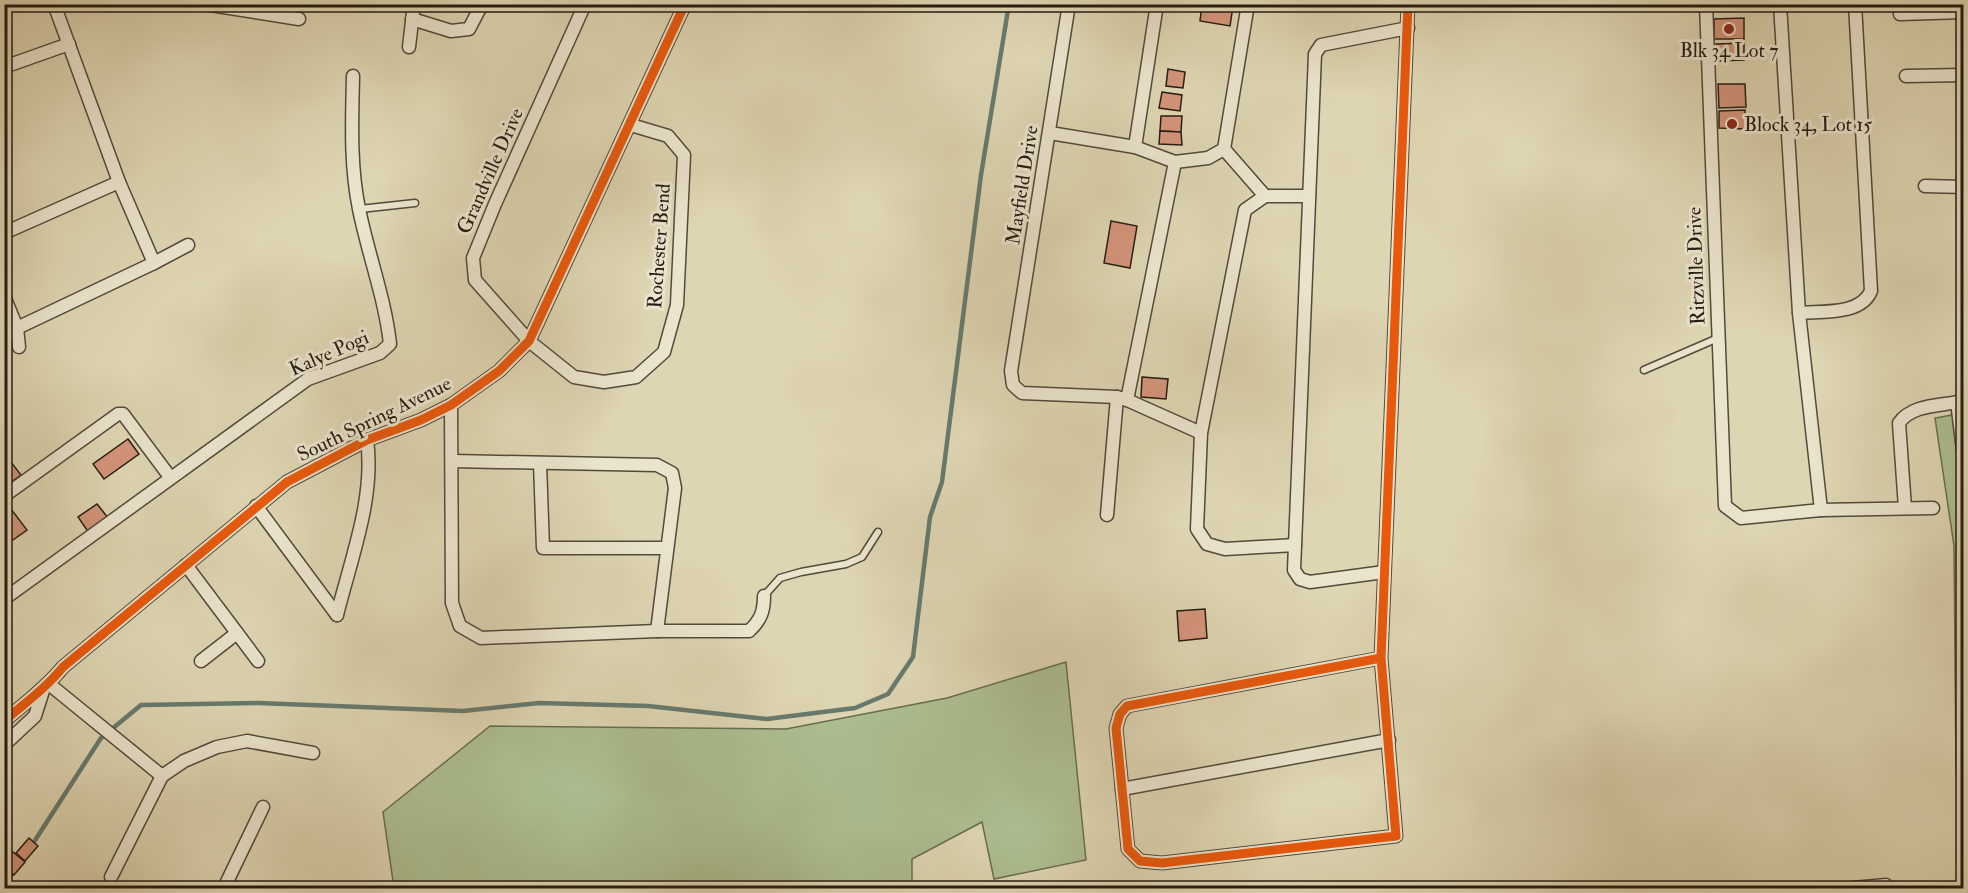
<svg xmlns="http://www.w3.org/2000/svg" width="1968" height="893" viewBox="0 0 1968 893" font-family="'IM FELL Double Pica',serif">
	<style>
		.green { fill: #acbe90; stroke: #686d52; stroke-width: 1.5 }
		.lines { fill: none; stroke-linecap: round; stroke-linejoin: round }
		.stream { stroke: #677a6e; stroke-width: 4.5 }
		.building { fill: #d4947a; stroke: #241c13; stroke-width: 1.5 }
		.service-casing { stroke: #524a3b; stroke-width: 9 }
		.minor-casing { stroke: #524a3b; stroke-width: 15 }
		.service { stroke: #eae4cd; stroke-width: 6 }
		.minor { stroke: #eae4cd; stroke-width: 12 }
		.cycleway-casing { stroke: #eae4cd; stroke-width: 13 }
		.cycleway { stroke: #e8590c; stroke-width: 9 }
		.poi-dot { fill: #8f2418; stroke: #eae4cd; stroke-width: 2 }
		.labels { text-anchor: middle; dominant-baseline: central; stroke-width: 6; stroke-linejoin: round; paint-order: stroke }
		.poi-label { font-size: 20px; fill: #241c13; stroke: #eae4cd }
		.street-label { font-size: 20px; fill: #241c13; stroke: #eae4cd }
	</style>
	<rect width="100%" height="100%" fill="#ded5b2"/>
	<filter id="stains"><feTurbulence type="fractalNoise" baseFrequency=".00333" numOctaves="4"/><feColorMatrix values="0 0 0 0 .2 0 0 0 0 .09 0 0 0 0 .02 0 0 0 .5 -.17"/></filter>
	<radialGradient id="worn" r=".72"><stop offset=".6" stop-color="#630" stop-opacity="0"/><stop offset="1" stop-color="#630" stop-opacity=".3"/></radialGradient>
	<g class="green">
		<polygon points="1963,413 1964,773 1956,774 1954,546 1935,418"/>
		<polygon points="1066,662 1086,860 994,879 982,822 912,859 912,888 394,888 383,812 490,726 786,729 947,698"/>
	</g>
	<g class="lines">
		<polyline class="stream" points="32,845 101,738 141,705 259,703 463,711 539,703 648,706 767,719 855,708 888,694 913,657 930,517 942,482 981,175 1009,4"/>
	</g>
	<g class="building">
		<polygon points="1202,4 1233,6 1230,26 1200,21"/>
		<polygon points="1744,18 1744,39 1714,39 1714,19"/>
		<polygon points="1744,43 1744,60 1717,61 1716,44"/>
		<polygon points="1168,69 1185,72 1183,88 1166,86"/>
		<polygon points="1718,84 1745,84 1746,107 1719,108"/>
		<polygon points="1162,92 1182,95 1180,111 1159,108"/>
		<polygon points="1745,110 1745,129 1719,128 1719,111"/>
		<polygon points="1161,116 1182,116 1181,132 1160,131"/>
		<polygon points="1160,131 1181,132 1182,145 1159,144"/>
		<polygon points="1111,221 1137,226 1130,268 1104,263"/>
		<polygon points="1142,377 1168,379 1166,399 1141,397"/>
		<polygon points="128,439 139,454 104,479 93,464"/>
		<polygon points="4,453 21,475 7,485 4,482"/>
		<polygon points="97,504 109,519 89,533 78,517"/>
		<polygon points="8,505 27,530 10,542 4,534 4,508"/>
		<polygon points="1205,609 1207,638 1179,641 1177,611"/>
		<polygon points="29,838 38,846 25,861 16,853"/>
		<polygon points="13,852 25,862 14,875 4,866 4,862"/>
		<polygon points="4,867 13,875 4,886"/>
	</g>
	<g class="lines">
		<defs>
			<g id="service">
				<polyline points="360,209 415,203"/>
				<polyline points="1644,370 1718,338"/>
				<polyline points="764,596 780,578 801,572 846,564 862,557 878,532"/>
			</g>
			<g id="minor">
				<polyline points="204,4 299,19"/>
				<polyline points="585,4 495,204 473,258 475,280 529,341 574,377 604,382 636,377 664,352 677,305 684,155 668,136 631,125"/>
				<polyline points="1069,4 1011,371 1013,385 1022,393 1117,397 1127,400 1175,162"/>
				<polyline points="1706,4 1725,506 1741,518 1821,510 1933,508"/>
				<polyline points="1780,4 1799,313 1821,510"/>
				<polyline points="1900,14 1964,12"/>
				<polyline points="412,19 451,31 469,29 482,4"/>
				<polyline points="409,47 414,4"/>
				<polyline points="4,67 69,44"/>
				<polyline points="1906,76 1964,75"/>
				<polyline points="1050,133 1135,147 1175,162 1208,158 1224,149 1248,4"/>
				<polyline points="1135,147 1157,4"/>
				<polyline points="1224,149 1265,196"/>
				<polyline points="1925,186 1964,187"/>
				<polyline points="4,233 119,182"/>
				<polyline points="154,263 188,245"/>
				<polyline points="4,296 17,328 19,347"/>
				<path d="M 1799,313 C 1823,311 1861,315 1871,291 L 1855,4"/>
				<polyline points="17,328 154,263 119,182 54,4"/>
				<polyline points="1127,400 1201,433"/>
				<polyline points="1963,402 1957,402 1964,458"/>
				<path d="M 451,405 L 452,603 L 460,626 L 481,638 L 657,631 L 749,631 C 761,620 764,611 764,596"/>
				<polyline points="452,461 657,465 672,473 675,488 657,631"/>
				<polyline points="540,463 543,548 667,548"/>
				<polyline points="4,496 118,414 123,414 170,477"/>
				<polyline points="256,506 337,615"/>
				<path d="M 1905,508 L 1899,423 C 1911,405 1938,406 1957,402"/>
				<polyline points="1107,515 1117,397"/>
				<polyline points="1295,545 1225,549 1207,544 1197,529 1201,433 1245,210 1265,196 1309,196"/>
				<polyline points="186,565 258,661"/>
				<polyline points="1384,572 1310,582 1300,579 1294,570 1315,54 1321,45 1408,28"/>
				<path d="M 4,599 L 308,379 L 380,353 L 390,344 C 385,298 368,254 359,209 C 350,165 352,122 353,76"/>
				<path d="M 337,615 C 351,558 375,498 367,440"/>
				<polyline points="1381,658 1127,706 1120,714 1116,728 1128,849 1140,861 1162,863 1396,836 1381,658 1408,4"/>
				<polyline points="201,661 237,633"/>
				<polyline points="49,684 162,776"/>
				<path d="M 4,721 C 25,703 46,688 63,667 L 287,482 L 367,440 L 421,420 L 451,405 L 499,371 L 529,341 L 685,4"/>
				<polyline points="4,745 35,716 43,691"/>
				<polyline points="1122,789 1389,740"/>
				<polyline points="111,877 162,776 184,761 217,747 247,741 313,753"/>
				<polyline points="224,888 263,807"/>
				<polyline points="1853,888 1886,885"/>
			</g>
		</defs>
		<use href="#service" class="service-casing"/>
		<use href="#minor" class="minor-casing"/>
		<use href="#service" class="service"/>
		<use href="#minor" class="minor"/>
		<defs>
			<g id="cycleway">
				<polyline points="1381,658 1127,706 1120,714 1116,728 1128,849 1140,861 1162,863 1396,836 1381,658 1408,4"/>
				<path d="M 4,721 C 25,703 46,688 63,667 L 287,482 L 367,440 L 421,420 L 451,405 L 499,371 L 529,341 L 685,4"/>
			</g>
		</defs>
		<use href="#cycleway" class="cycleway-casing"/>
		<use href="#cycleway" class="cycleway"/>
	</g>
	<g class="poi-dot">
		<circle cx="1729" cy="29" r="6"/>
		<circle cx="1732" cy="124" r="6"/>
	</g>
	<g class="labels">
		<g class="poi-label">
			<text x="1729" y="50">Blk 34 Lot 7</text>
			<text x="1744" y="124" text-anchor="start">Block 34, Lot 15</text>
		</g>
		<g class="street-label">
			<text transform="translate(490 171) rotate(-66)">Grandville Drive</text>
			<text transform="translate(1022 185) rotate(-81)">Mayfield Drive</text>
			<text transform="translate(659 246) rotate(-86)">Rochester Bend</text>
			<text transform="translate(1696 266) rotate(-92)">Ritzville Drive</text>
			<text transform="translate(329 353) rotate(-24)">Kalye Pogi</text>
			<text transform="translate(374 419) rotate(-26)">South Spring Avenue</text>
		</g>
	</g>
	<rect width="1968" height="893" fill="none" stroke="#ded5b2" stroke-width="24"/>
	<rect x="6" y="6" width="1956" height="881" fill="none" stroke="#241c13" stroke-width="3"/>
	<rect x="12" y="12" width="1944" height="869" fill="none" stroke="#241c13" stroke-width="1.5"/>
	<rect width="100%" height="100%" filter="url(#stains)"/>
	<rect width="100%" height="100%" fill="url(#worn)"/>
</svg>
